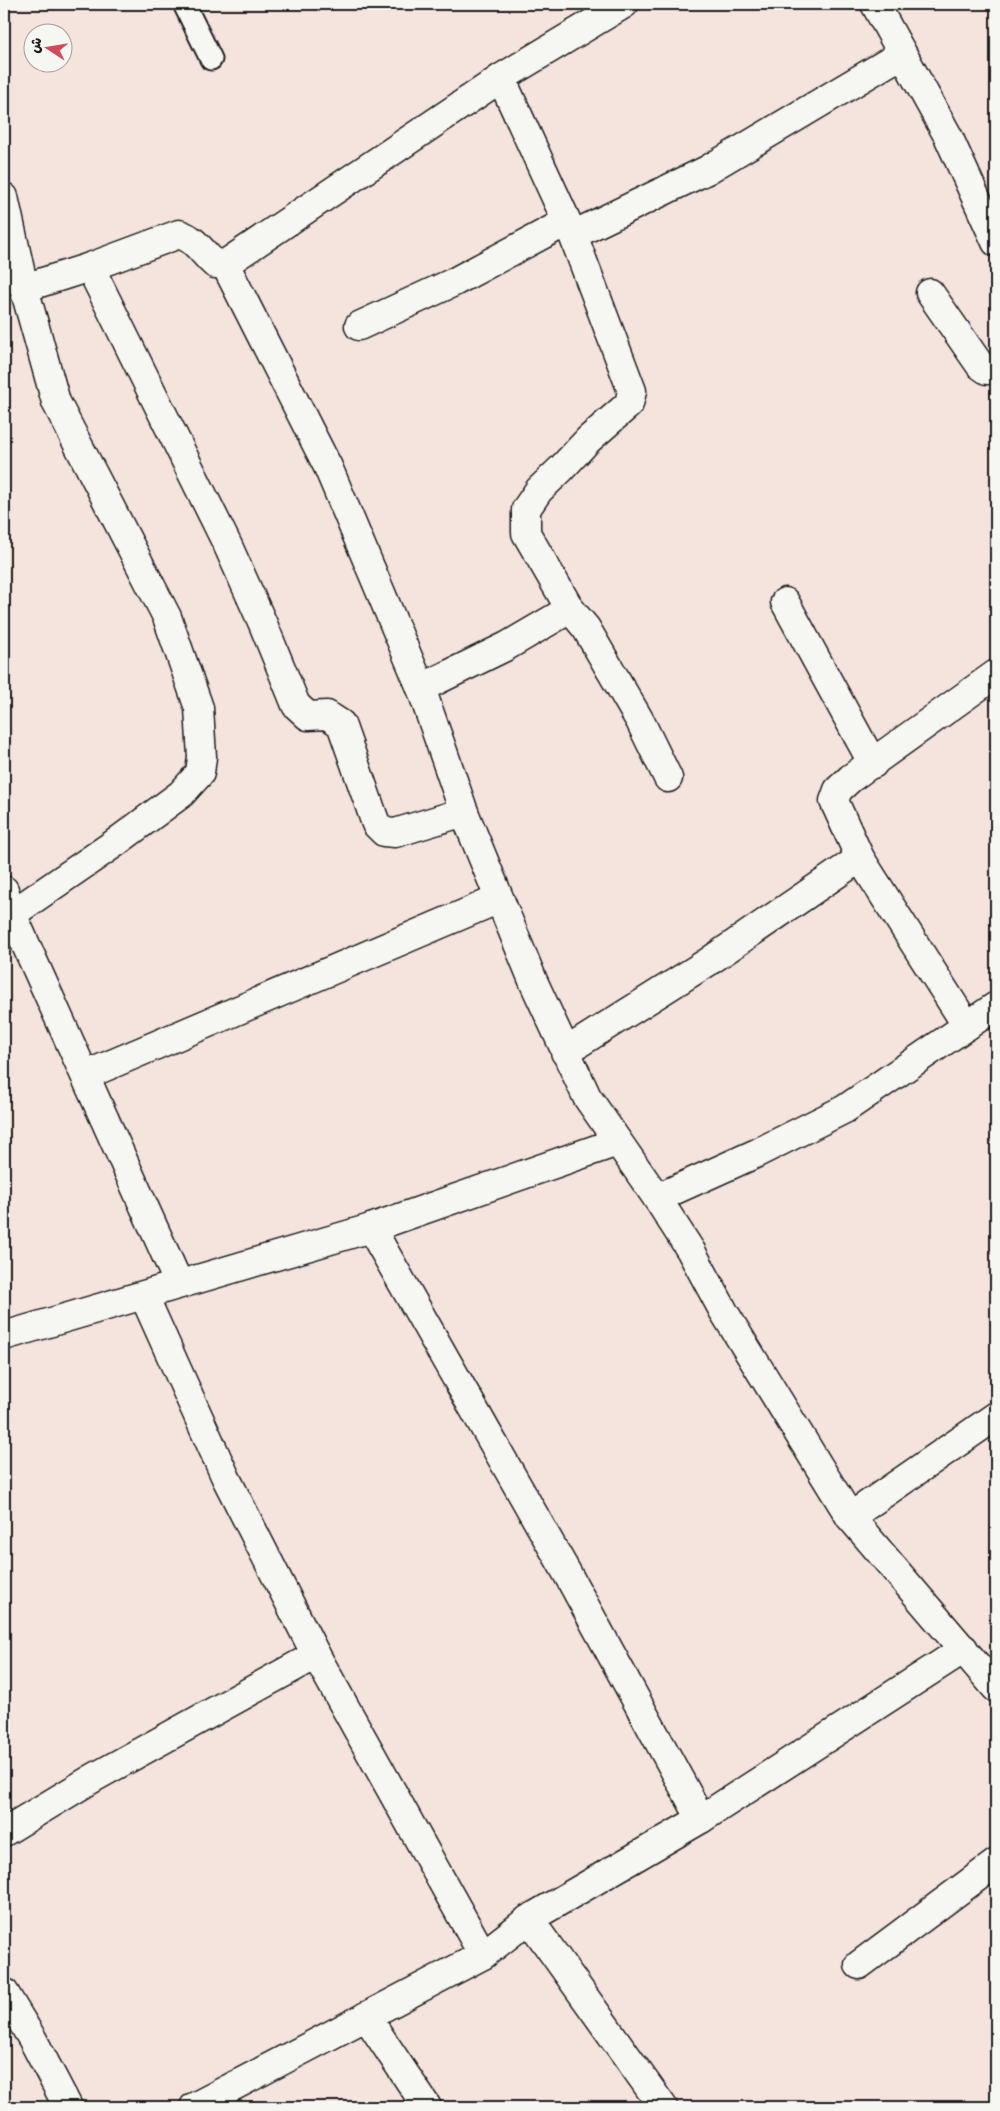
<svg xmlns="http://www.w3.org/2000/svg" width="1000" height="2111" viewBox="0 0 1000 2111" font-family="Kalam,'Playpen Sans Arabic',sans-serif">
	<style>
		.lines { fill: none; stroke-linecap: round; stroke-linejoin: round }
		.pedestrian-casing { stroke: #1c1c1c; stroke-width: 25 }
		.minor-casing { stroke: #1c1c1c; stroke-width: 31 }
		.tertiary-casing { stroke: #1c1c1c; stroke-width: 31 }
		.pedestrian { stroke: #f6f6f2; stroke-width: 21 }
		.minor { stroke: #f6f6f2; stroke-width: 28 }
		.tertiary { stroke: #f6f6f2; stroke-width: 28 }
	</style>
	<rect width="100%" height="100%" fill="#f5e3de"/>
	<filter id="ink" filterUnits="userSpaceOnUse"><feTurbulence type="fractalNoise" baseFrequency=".02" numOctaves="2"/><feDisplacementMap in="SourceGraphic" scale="10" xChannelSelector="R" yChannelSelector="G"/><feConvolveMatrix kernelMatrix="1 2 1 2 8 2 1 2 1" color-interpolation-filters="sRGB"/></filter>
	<g filter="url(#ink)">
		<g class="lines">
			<defs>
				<polyline id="pedestrian" points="184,4 211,59"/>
				<g id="minor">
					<polyline points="875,4 948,136 996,242"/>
					<polyline points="501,78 573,235"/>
					<polyline points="4,197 24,288 56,402 167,617 199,708 202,757 200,773 181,794 115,843 12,914"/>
					<polyline points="225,264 328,467 421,688 464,812"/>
					<polyline points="90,267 228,546 263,624 296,705 308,716 327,715 341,724 376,824 384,832 395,833 464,812 534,983 587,1097 657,1198 691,1251 724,1312 850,1517 996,1688"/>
					<path d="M 24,288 L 90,267 L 179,234 C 196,239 202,253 215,264 L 225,264 L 501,78 L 624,4"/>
					<polyline points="930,293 980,365 987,370 996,369"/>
					<polyline points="359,326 454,282 566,222"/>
					<polyline points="785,602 873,764"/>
					<polyline points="421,688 507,646 570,609"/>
					<polyline points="668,778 640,721 586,628 570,609 526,533 526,509 539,490 561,469 588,440 629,404 632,391 573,235 707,170 902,54"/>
					<polyline points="4,890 12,914 179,1284"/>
					<polyline points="967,1026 860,858 834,801 838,790 851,778 996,674"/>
					<polyline points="565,1052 708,962 860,858"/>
					<polyline points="86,1075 499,899"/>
					<polyline points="657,1198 757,1153 845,1109 996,1006"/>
					<polyline points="371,1228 567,1573 701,1819"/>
					<polyline points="144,1296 226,1478 316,1655 483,1955"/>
					<polyline points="4,1336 371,1228 617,1142"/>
					<polyline points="850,1517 996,1416"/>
					<polyline points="4,1832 95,1777 316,1655"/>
					<polyline points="529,1919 663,2107"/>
					<polyline points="859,1965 996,1863"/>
					<polyline points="366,2016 427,2107"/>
					<polyline points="194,2107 483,1955 529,1919 701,1819 964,1649"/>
				</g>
				<polyline id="tertiary" points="4,1992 33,2040 68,2107"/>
			</defs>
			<use href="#pedestrian" class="pedestrian-casing"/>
			<use href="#minor" class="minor-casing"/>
			<use href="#tertiary" class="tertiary-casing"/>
			<use href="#pedestrian" class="pedestrian"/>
			<use href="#minor" class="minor"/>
			<use href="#tertiary" class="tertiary"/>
		</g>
	</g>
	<rect width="1000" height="2111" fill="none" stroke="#f6f6f2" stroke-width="20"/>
	<rect x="10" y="10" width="980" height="2091" fill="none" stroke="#1c1c1c" stroke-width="2" filter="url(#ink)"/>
	<g transform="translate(48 48) rotate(282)"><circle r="24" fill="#f6f6f2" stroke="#9f9f9c"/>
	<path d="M0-4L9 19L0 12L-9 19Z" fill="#d1495b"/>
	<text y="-8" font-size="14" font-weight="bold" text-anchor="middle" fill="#1c1c1c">ش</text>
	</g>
</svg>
